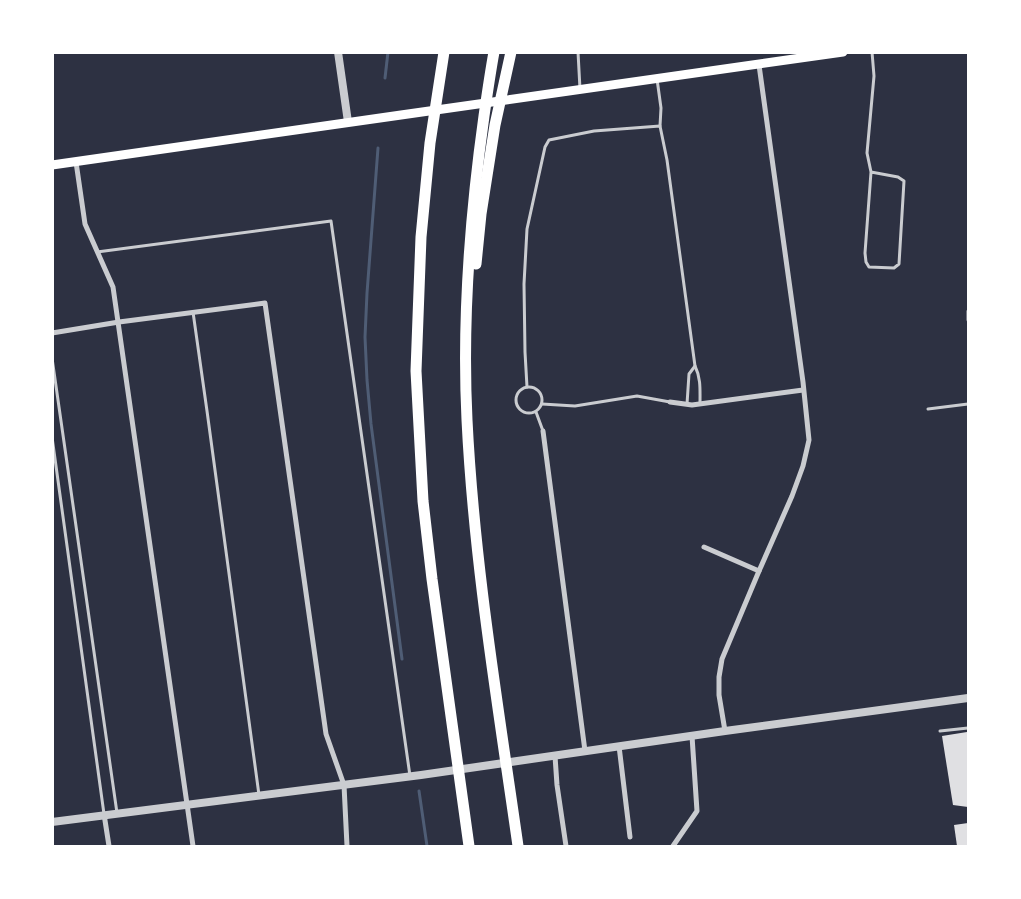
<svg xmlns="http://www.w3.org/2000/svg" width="1021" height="899" viewBox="0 0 1021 899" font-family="'Fira Sans',sans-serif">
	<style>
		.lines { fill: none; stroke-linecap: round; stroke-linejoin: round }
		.stream { stroke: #4f5d75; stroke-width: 3 }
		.building { fill: #e0e0e3 }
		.service { stroke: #caccd0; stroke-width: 3 }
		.minor { stroke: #caccd0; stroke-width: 5 }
		.tertiary { stroke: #caccd0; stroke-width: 8 }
		.secondary { stroke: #fff; stroke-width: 9 }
		.motorway { stroke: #fff; stroke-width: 11 }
	</style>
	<rect width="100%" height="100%" fill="#2d3142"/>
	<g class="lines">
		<g class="stream">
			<polyline points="385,78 388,52"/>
			<polyline points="378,148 367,293 365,337 367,380 371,424 402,659"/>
			<polyline points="419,791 427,846"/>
		</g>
	</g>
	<g class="building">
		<polygon points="967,732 968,740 968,807 953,805 942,736"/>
		<polygon points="968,823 968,846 957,846 954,825"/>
	</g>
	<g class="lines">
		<g class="service">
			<polyline points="578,52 580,89"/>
			<polyline points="657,79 661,108 660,126"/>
			<polyline points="871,172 898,177 904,181 899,264 894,268 869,267 866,262 865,253 871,172 867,153 874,76 872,52"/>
			<polyline points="97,252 331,221 410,776"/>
			<polyline points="968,311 968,320"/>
			<polyline points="193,312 207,411 259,795"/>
			<polyline points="52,358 117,813"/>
			<circle cx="529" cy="400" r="13"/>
			<path d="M 527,387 L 525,352 L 524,284 L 527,229 L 545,147 L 549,140 L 594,131 L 660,126 L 667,160 L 695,366 C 701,378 700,390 700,404"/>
			<polyline points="542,404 575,406 637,396 670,402"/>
			<polyline points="687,404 689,374 695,366"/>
			<polyline points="928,409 968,404"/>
			<polyline points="536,412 543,431"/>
			<polyline points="52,437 104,814"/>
			<polyline points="940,731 968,728"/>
		</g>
		<g class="minor">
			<polyline points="76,162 85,224 113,287 193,846"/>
			<polyline points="52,333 119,322 265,303 326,734 344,785 347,846"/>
			<polyline points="670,402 692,405 803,390"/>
			<polyline points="543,431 585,751"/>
			<polyline points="704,547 759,571"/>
			<polyline points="725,731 719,695 719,677 722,659 759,571 792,496 803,466 809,440 803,382 759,65"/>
			<polyline points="619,746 630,837"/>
			<polyline points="555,756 557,785 566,846"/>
			<polyline points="104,814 109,846"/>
			<polyline points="673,846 697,811 692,736"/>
		</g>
		<g class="tertiary">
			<polyline points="338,52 348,122"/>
			<polyline points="52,822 421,775 725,731 968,698"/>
		</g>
		<polyline class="secondary" points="52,165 401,115 843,52"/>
		<g class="motorway">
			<polyline points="444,52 430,143 421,237 416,371 423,501 432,579 469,846"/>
			<path d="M 494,52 C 490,74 487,95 484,116 C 470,216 462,319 467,420 C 474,563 498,705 518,846"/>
			<polyline points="476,264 481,214 495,125 511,52"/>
		</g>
	</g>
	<rect width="1021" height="899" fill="none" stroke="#ffffff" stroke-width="108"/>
</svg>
